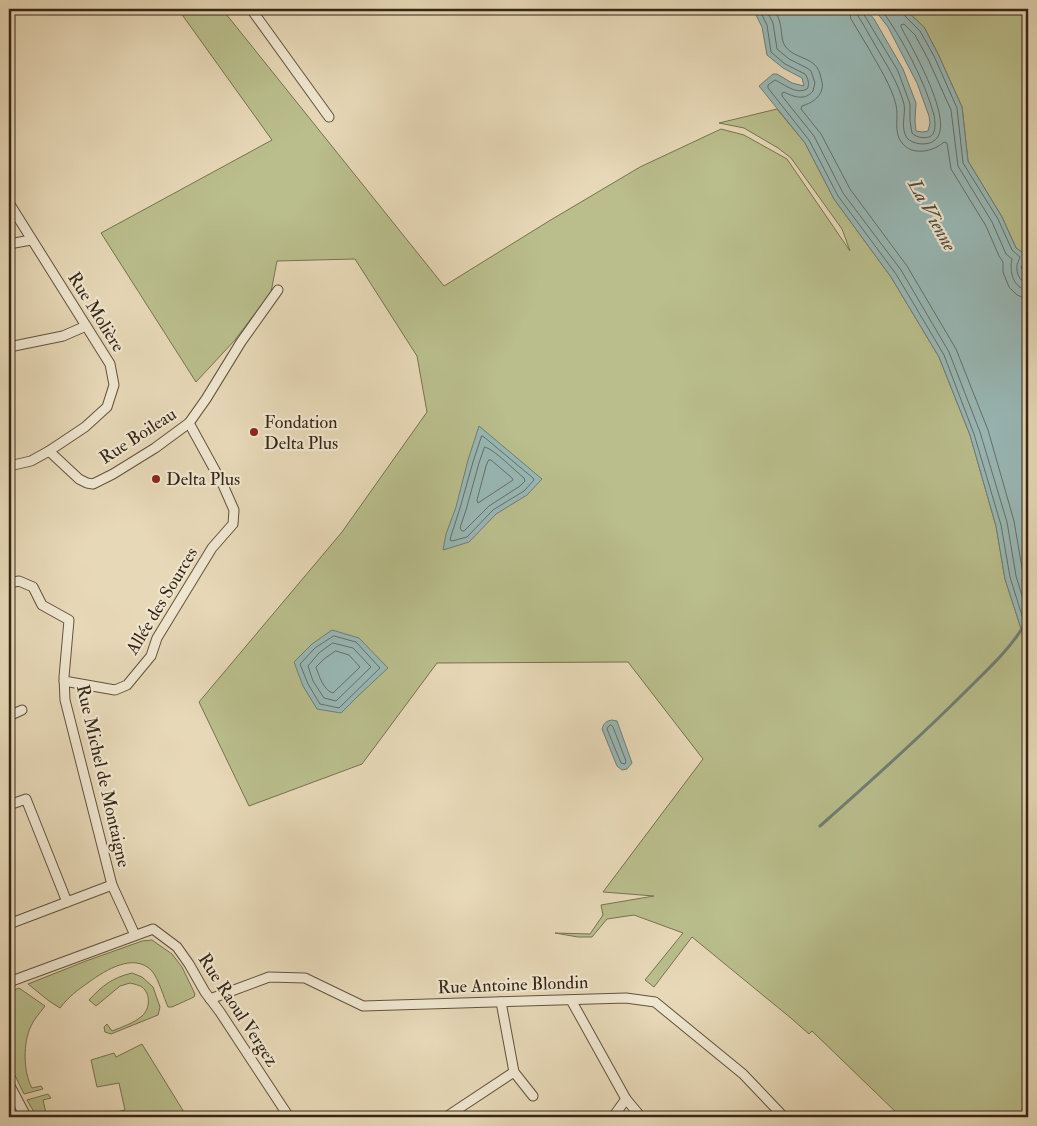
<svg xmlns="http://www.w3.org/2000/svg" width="1037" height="1126" viewBox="0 0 1037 1126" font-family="'IM FELL Double Pica',serif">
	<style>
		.green { fill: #b9be8c; stroke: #777251 }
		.water { fill: #98b8b6; stroke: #707e76 }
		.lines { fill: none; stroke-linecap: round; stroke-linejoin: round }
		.shore { stroke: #666f66; stroke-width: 1 }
		.stream { stroke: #707e76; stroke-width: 3 }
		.minor-casing { stroke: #62523e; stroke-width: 11 }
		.tertiary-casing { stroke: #62523e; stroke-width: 12 }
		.minor { stroke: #efe6d0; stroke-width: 9 }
		.tertiary { stroke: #efe6d0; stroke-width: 10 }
		.poi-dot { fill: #8f2418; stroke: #efe6d0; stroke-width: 2 }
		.labels { text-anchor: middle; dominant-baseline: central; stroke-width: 4.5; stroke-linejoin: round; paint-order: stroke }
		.street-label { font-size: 18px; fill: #352616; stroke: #efe6d0 }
		.poi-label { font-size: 18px; fill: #352616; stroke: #efe6d0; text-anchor: start }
		.water-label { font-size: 19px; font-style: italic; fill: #4e4a3e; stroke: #efe6d0 }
	</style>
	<rect width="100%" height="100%" fill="#e7d8b7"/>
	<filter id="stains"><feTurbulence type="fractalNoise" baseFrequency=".004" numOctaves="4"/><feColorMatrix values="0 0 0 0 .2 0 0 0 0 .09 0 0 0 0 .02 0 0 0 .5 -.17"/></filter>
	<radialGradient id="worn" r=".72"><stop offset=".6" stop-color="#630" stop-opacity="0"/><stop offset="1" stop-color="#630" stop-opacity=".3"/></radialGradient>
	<g class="green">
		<polygon points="178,9 222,9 444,286 549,221 640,167 721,129 744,135 787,159 850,251 842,229 791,158 778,148 744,128 719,123 777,109 805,143 834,199 891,277 939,357 970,435 996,526 1005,579 1028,650 1028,1117 901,1117 812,1031 809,1034 792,1019 692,937 654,987 645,980 683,933 634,915 607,919 592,937 578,937 555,933 590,934 603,915 601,905 654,896 603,892 703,759 628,662 437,663 362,764 249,806 199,702 342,532 427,412 417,356 355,259 277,261 271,292 235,340 196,382 101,233 272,140"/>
		<polygon points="909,9 1028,9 1028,281 1027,281 1021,267 1027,256 1016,248 1002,217 968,161 962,107 938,54 924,27 909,13"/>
		<path d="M 152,940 L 172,954 L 182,967 L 195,994 L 194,997 L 172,1007 L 168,1007 C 164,998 158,978 152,971 C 134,952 106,970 89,982 C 78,990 69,996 60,1008 L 49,1001 L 28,984 L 86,961 L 142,941 Z"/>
		<path d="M 132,973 L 142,977 L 153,987 L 160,1007 L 158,1015 L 111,1034 L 105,1032 L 104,1027 L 107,1024 L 112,1031 C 122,1027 134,1023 142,1016 C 150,1009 151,994 142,987 C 139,985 134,984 130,983 L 120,986 L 96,1006 L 89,1000 C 103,985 112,978 132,973 Z"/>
		<path d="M 19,988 L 45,1006 C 40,1013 34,1019 31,1026 C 23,1042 23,1072 32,1088 L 41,1086 L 43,1089 L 24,1094 L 9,1063 L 9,992 Z"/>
		<polygon points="142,1044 187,1117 95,1117 125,1110 119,1083 97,1087 91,1060 114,1053 116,1057"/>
		<polygon points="48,1094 51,1098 43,1100 47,1117 37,1117 27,1100"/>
	</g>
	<g class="water">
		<polygon points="753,9 866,9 874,19 903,69 916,103 915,121 916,131 923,132 928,131 930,123 929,116 917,83 888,27 874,9 909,9 909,13 924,27 938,54 962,107 968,161 1002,217 1016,248 1028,256 1021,267 1028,283 1028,650 1005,579 996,526 970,435 939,357 891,277 834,199 805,143 759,86 773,74 777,74 792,83 804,86 802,78 783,68 767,55 762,27"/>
		<polygon points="479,426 542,479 527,495 496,514 469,542 443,550 446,534 456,507 468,460"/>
		<polygon points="332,630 359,638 388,668 358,696 341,713 317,709 303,686 294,662 312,644"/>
		<path d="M 612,720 L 617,721 L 632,763 L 627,769 L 622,770 L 617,766 L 602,729 C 604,723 606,721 612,720 Z"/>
	</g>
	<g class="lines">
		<g class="shore">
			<path d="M 759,9 L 767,25 L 771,52 L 785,64 L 805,74 C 808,78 810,85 807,89 C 796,95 784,84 775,80 L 768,85 L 768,88 L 809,140 L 838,196 L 896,274 L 944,355 L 974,434 L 1001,525 L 1010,577 L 1028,635"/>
			<path d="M 766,9 L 773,23 L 777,49 L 789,59 L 807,68 L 811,71 L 815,83 L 813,91 C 805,101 794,97 784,92 L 782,93 L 782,96 L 814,136 L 843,193 L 901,270 L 949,352 L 980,432 L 1007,522 L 1016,576 L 1028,615"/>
			<path d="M 774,9 C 776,13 779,18 780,23 C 782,30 781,40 785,46 C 796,61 817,55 821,78 C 822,82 823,85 822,89 C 819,99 811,103 802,106 L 801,109 L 821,134 L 850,189 L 907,266 L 956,349 L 988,430 L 1014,521 L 1023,574 L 1028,590"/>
			<path d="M 849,9 L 851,19 C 857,29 863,39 869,49 C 879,67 891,85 896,105 C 899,117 893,132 902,143 C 912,156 933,152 944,142 L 947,143 L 951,169 L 986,226 L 999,256 L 1003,262 L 1003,272 L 1009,287 L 1017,295 L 1022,297 L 1028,298"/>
			<path d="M 857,9 L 858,16 C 864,25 869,35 875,45 C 886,64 898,82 904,104 C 906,114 900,128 907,138 C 913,145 929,146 935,140 C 956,123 911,46 901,27 L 901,25 L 904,24 L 915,35 L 928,59 L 951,110 L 958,166 L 992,222 L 1006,254 L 1012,259 C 1009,271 1013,289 1028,290"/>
			<path d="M 863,9 L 863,13 L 898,71 L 910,104 L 910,121 L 912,133 C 916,138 929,140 933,134 C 936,129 935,120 934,115 C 924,79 902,38 881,9"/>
			<path d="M 904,9 L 905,16 L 920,31 L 934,56 L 957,108 L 963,163 L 998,219 L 1012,250 L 1020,257 C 1019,260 1016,265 1017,269 C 1017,276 1022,283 1028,284"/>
			<polygon points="482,436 484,437 533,478 534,480 524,491 493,510 467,537 452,541 450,540 451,536 460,508 473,462"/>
			<path d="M 485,447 C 495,450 514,470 524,478 L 525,481 L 520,486 L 489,506 L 464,531 L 462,531 L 460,528 L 466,510 L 479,463 Z"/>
			<polygon points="489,460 491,460 512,478 513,480 478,503 477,500 486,466"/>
			<polygon points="334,636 356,642 380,668 339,708 320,704 308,684 300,664 315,648"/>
			<polygon points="333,643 353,648 371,667 336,701 324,698 313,681 308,666 319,653"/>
			<path d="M 336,651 L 349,655 L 360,667 L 333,693 C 324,691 319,676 316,667 L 324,659 Z"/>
			<polygon points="611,725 613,727 626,761 625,764 621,763 607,729 608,727"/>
		</g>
		<path class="stream" d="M 820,826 C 870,782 920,737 967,690 C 986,671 1009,650 1023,627"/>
		<defs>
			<g id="minor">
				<polyline points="251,9 329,117"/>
				<polyline points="9,203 110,364 114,385 107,407 85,427 49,451 31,461 9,466"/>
				<polyline points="9,244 31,240"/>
				<polyline points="9,347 63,336 86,326"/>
				<polyline points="49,451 79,479 87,483 93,484 113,474 155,448 189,423 206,399 241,342 278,290"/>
				<polyline points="9,583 19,581 33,587 42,605 69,620 64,677 65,700 112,885 135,935"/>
				<polyline points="64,681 115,690 127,685 151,656 157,638 212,548 233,524 234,510 223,485 189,423"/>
				<polyline points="9,716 22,710"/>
				<polyline points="9,805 26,799 67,902"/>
				<polyline points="9,924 112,885"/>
				<polyline points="9,982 153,929 177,947 189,964 205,992 220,1012 289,1117"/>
				<polyline points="210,999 269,977 305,978 363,1006 626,998 655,1002 743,1074 784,1117"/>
				<polyline points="571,1000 626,1099 641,1117"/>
				<polyline points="501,1002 514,1072 533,1096"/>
				<polyline points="446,1117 514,1072"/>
				<polyline points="613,1117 626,1099"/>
			</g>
			<polyline id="tertiary" points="9,1085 26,1117"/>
		</defs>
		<use href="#minor" class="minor-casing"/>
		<use href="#tertiary" class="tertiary-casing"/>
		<use href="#minor" class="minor"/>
		<use href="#tertiary" class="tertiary"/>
	</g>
	<g class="poi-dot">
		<circle cx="254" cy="432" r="5"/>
		<circle cx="156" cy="479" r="5"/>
	</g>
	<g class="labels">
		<g class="street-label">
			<text transform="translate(96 312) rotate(58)">Rue Molière</text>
			<text transform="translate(138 436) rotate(-33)">Rue Boileau</text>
			<text transform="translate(162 601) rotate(-59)">Allée des Sources</text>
			<text transform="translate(103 776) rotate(77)">Rue Michel de Montaigne</text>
			<text transform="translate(513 985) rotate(-2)">Rue Antoine Blondin</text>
			<text transform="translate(238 1010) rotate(57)">Rue Raoul Vergez</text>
		</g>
		<g class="poi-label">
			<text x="264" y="422">Fondation<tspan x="264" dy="21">Delta Plus</tspan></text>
			<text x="166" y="479">Delta Plus</text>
		</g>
		<g class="water-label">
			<text transform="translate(932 215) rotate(61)">La Vienne</text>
		</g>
	</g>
	<rect width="1037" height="1126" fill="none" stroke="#e7d8b7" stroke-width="30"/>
	<rect x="10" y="10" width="1017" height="1106" fill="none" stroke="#352616" stroke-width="2.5"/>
	<rect x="15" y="15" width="1007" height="1096" fill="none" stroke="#352616"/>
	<rect width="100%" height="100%" filter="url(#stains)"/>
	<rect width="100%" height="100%" fill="url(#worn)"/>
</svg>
